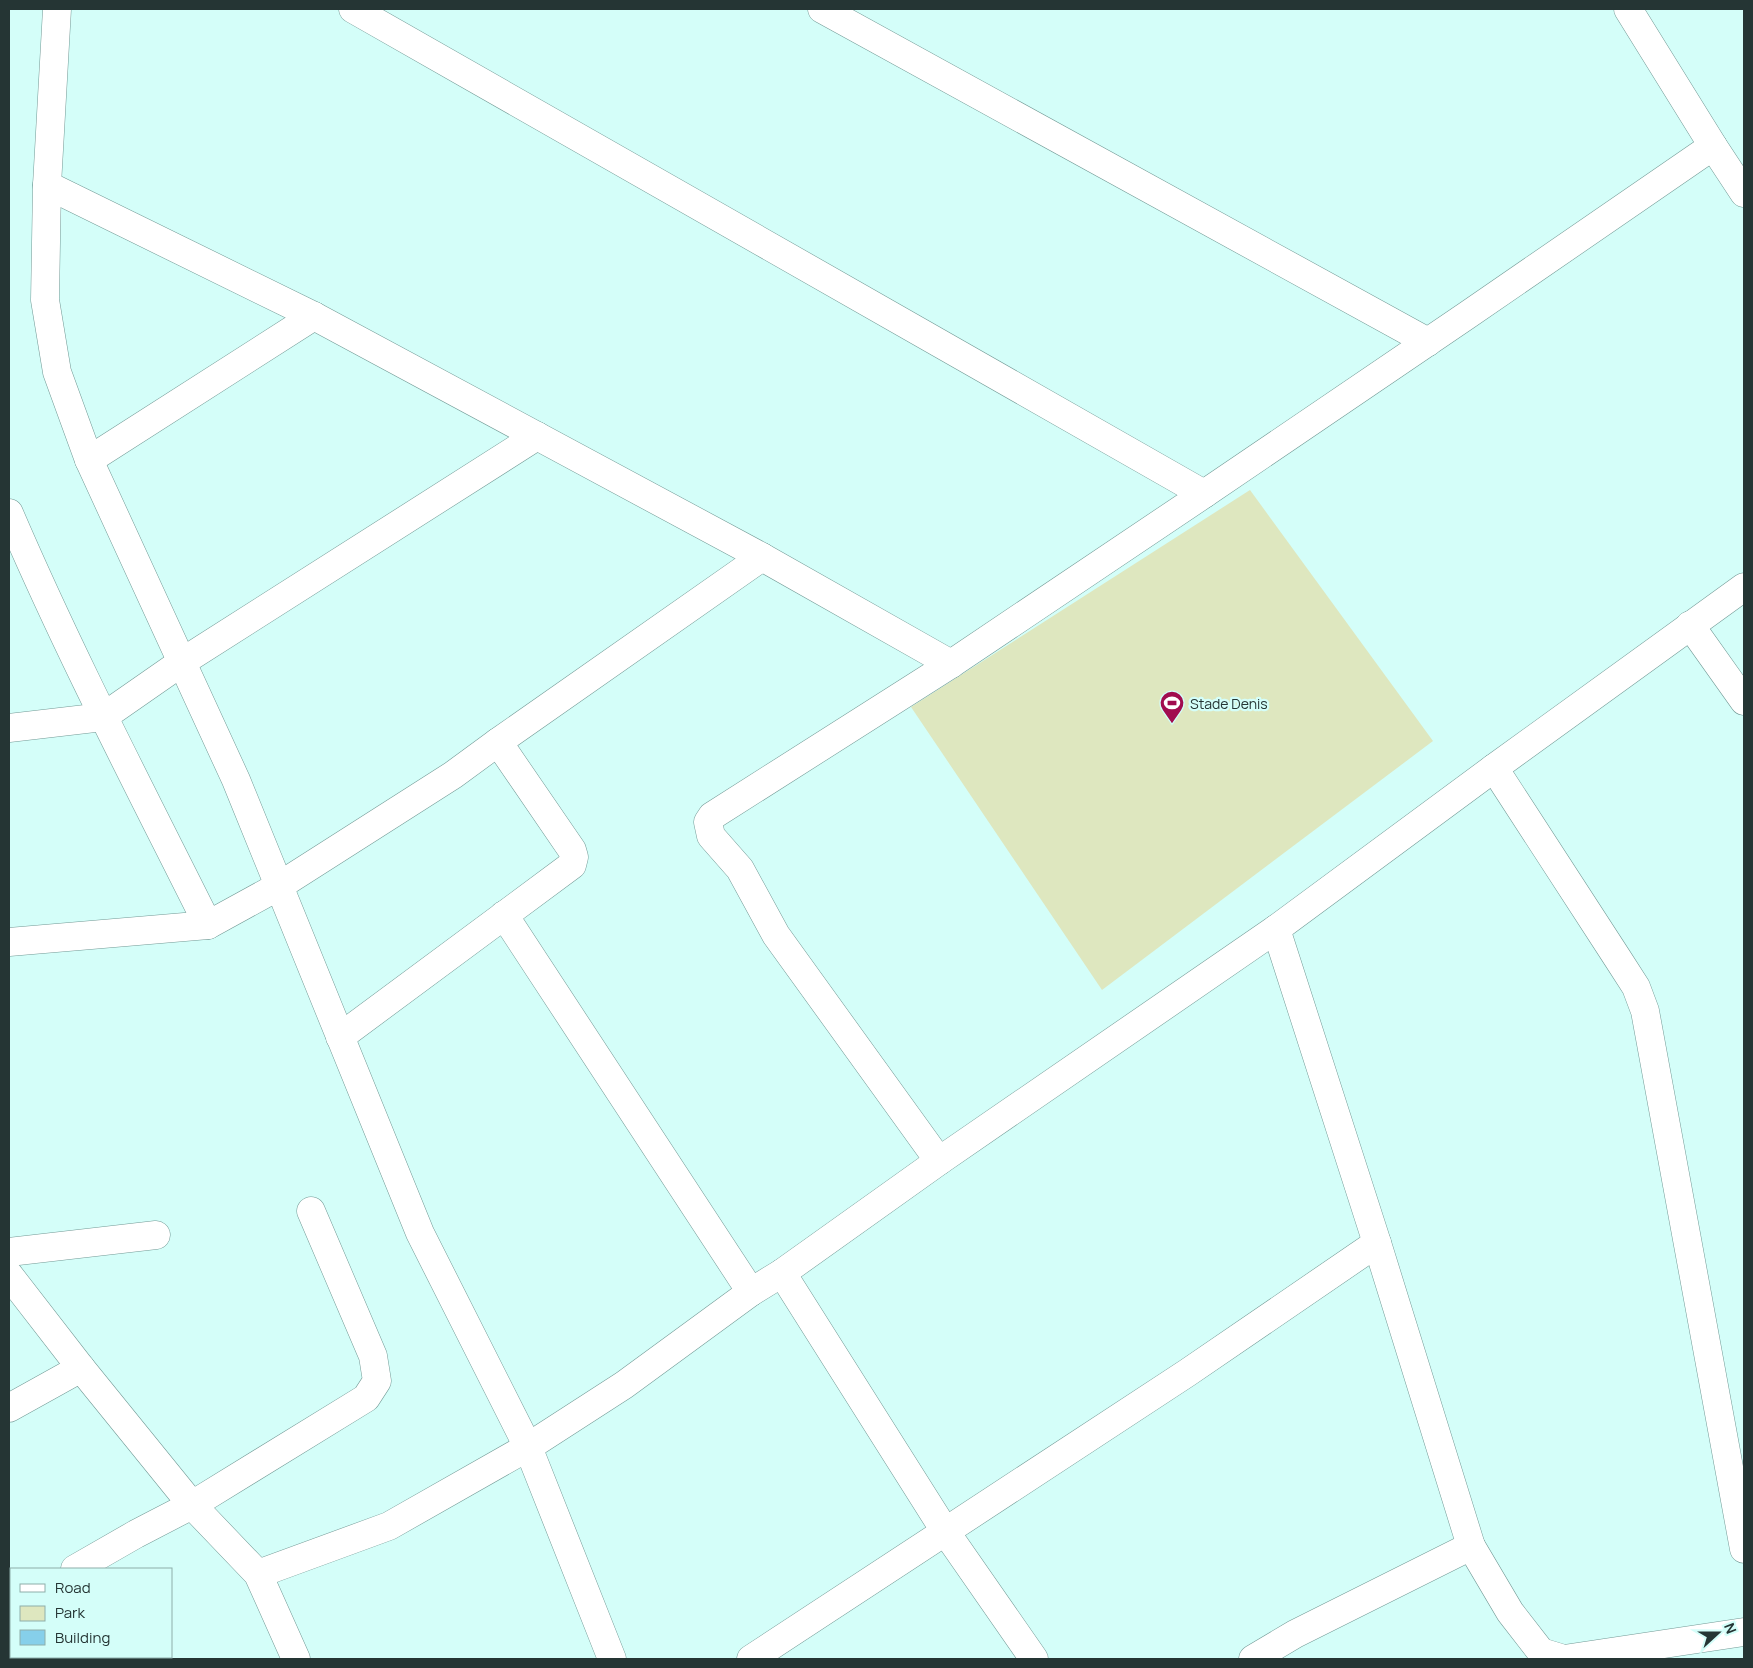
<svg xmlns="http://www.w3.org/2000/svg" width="1753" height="1668" viewBox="0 0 1753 1668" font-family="Manrope,sans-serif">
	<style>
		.green { fill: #dee7bf }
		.building { fill: #86cfea; stroke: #5f828f }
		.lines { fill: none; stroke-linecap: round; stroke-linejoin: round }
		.minor-casing { stroke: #739a96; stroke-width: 29 }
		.tertiary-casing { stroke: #739a96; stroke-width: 29 }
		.minor { stroke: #fff; stroke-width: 28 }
		.tertiary { stroke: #fff; stroke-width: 28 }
		.labels { text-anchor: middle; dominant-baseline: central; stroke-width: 4.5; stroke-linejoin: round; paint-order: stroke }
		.poi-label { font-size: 14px; fill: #253534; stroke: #d4fef9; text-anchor: start }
	</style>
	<rect width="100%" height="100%" fill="#d4fef9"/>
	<polygon class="green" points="1250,490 1433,741 1102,990 911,707"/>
	<polygon class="building" points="11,1630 11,1657 59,1657 60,1659 9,1659 9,1632"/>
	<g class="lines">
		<defs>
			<g id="minor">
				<polyline points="57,9 47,185 314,316 762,557 951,664"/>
				<polyline points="353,9 1204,494 951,664 712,816 708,822 711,836 740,869 776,935 939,1161"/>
				<polyline points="822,9 1428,342"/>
				<polyline points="1628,9 1713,146"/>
				<polyline points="47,185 45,300 57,372 89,460 236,780 420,1233 528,1447 612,1659"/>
				<polyline points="89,460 314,316"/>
				<polyline points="1204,494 1466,316 1713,146 1744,193"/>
				<path d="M 9,513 C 69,653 140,789 208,925 L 279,886 L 453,775 L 498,742 L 762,557"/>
				<polyline points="1690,625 1744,701"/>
				<polyline points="9,728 103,717 182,662 537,436"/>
				<polyline points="1494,768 1618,959 1636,987 1645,1011 1744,1549"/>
				<polyline points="504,915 751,1292"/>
				<polyline points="9,942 208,925"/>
				<polyline points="340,1037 572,865 574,857 572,850 498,742"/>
				<polyline points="9,1252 156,1235"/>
				<polyline points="782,1273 945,1531 1034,1659"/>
				<polyline points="9,1275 81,1368 192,1505 258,1574 296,1659"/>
				<polyline points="9,1408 81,1368"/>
				<polyline points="1471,1546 1510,1612 1541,1652 1564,1659 1744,1632"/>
				<polyline points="75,1569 136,1534 192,1505 366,1398 377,1381 373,1356 311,1211"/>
				<polyline points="9,1600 11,1599"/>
				<polyline points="751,1659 1187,1373 1377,1243"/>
				<polyline points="1253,1659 1295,1634 1471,1546 1377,1243 1276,929"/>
			</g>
			<polyline id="tertiary" points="258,1574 389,1526 528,1447 624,1385 751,1292 782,1273 939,1161 1276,929 1494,768 1744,587"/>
		</defs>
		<use href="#minor" class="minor-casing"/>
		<use href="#tertiary" class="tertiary-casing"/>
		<use href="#minor" class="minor"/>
		<use href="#tertiary" class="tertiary"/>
	</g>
	<defs>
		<symbol id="stadium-pin" viewBox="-11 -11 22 30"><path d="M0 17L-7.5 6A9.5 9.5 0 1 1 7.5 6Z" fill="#a10c4f" stroke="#d4fef9"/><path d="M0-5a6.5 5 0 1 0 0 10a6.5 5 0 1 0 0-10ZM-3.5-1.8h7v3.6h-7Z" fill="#fff"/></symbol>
	</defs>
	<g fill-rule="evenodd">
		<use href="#stadium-pin" x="1158" y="689" width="28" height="38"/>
	</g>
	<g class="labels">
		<g class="poi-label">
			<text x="1190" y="703">Stade Denis</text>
		</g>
	</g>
	<rect width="1753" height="1668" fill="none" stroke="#253534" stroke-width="20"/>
	<rect x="10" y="1568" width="162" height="90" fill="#d4fef9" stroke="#8eaeaa"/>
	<rect x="20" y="1584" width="25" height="8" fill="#ffffff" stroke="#8eaeaa"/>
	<text x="55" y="1593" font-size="15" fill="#253534">Road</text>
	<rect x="20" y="1606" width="25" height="15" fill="#dee7bf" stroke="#8eaeaa"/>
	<text x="55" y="1618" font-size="15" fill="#253534">Park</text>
	<rect x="20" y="1630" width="25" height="15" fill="#86cfea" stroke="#8eaeaa"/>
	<text x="55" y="1643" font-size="15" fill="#253534">Building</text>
	<g transform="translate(1718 1633) rotate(69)" stroke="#d4fef9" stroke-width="4" paint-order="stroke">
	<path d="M0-4L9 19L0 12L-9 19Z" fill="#253534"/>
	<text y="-8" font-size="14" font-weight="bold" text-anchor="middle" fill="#253534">N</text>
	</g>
</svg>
